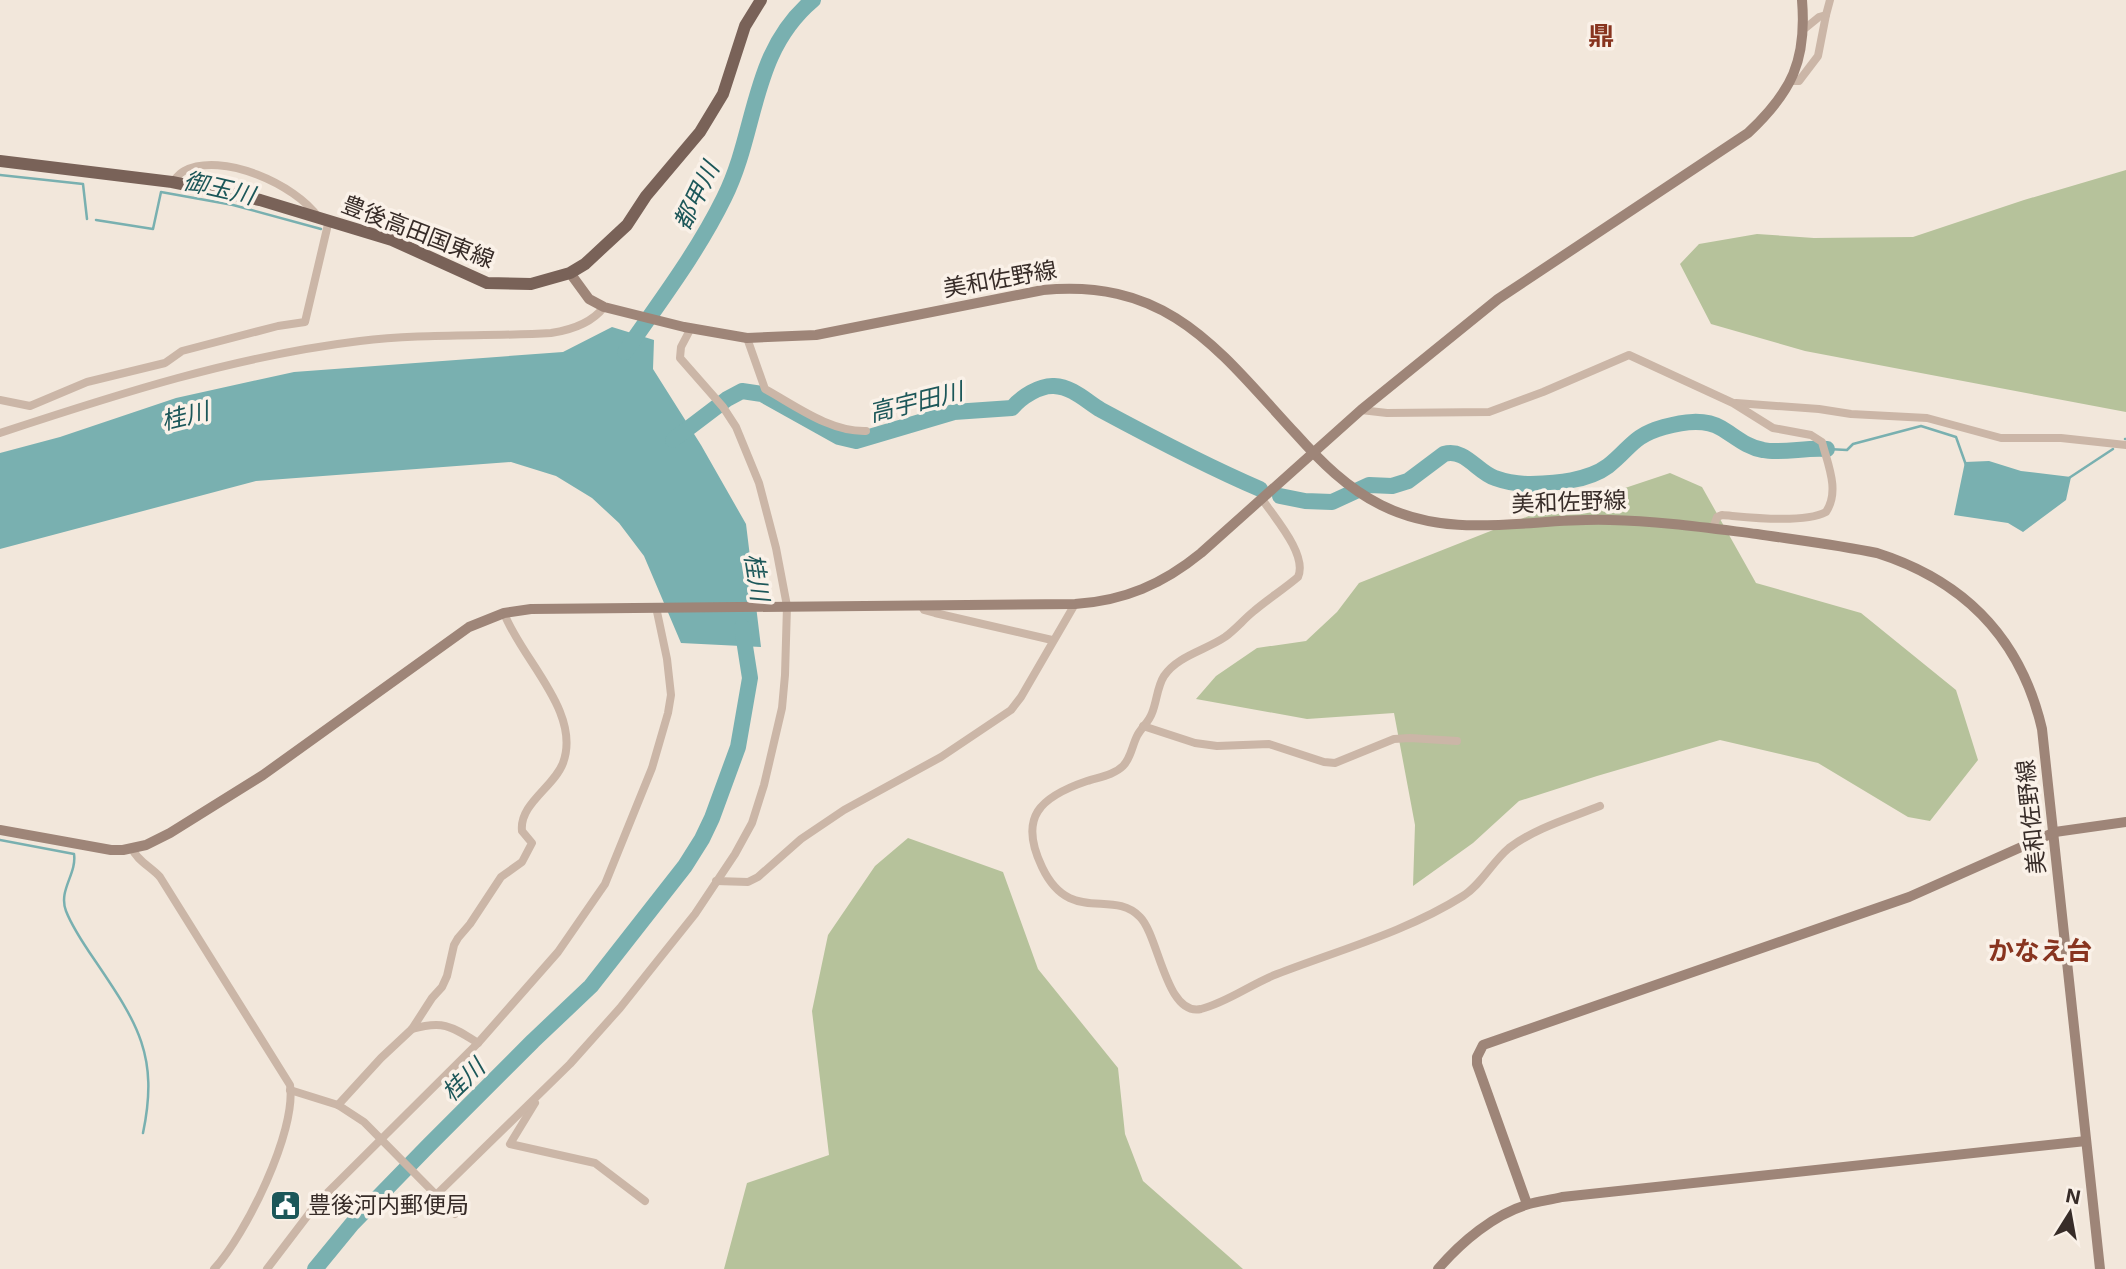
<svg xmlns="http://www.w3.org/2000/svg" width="2126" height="1269" viewBox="0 0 2126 1269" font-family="Inter,'Noto Sans JP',sans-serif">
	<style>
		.green { fill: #b6c29b }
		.water { fill: #79b0b0 }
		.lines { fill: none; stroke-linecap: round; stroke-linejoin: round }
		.stream { stroke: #79b0b0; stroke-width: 2.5 }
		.river { stroke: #79b0b0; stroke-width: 16 }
		.street { stroke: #cbb6a7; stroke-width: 8 }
		.secondary { stroke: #9e8578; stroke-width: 10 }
		.primary { stroke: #796258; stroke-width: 12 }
		.labels { text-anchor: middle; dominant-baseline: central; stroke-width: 7; stroke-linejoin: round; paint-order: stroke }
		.street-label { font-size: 23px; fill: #372c28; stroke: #faf1e8 }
		.poi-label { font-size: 23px; fill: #372c28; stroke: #faf1e8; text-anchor: start }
		.water-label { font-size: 24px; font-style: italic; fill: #1c5759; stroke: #faf1e8 }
		.quarter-label { font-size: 26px; font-weight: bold; fill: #88341f; stroke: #faf1e8 }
	</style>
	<rect width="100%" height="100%" fill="#f2e7db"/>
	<g class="green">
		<polygon points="2126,170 2126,412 1805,351 1711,324 1680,264 1699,244 1757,234 1814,238 1913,237 2024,200"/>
		<polygon points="1670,473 1702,487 1756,583 1861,613 1956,690 1978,760 1930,821 1908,817 1818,763 1720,740 1597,776 1519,801 1473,843 1413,886 1415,825 1394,713 1307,719 1196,699 1216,676 1257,648 1306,641 1337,612 1359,583 1582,495 1619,490"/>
		<polygon points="908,838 1003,872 1038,969 1118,1068 1125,1134 1143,1181 1243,1269 724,1269 747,1183 829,1155 812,1011 828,935 875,866"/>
	</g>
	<g class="water">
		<polygon points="612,327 654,340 653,369 701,445 746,524 761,647 681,643 644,556 619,523 592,498 556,476 511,462 256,481 0,549 0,453 60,437 176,398 294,372 563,352"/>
		<polygon points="1989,461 2021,471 2071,477 2066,500 2023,532 2008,523 1954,515 1965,462"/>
	</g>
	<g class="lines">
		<g class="stream">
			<polyline points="0,175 83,184 87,219"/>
			<polyline points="96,220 153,229 161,192 233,205 321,229"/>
			<polyline points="2125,439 2126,439"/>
			<polyline points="1828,449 1847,450 1853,444 1921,426 1956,437 1966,465"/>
			<polyline points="2069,478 2113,449"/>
			<path d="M 0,840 L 74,854 C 77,874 58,890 66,911 C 73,929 85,946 96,962 C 138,1024 159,1056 143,1133"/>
		</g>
		<g class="river">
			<path d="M 625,352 C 660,301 697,253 724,198 C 758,130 750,53 813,0"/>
			<path d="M 673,440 L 727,399 L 742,391 L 762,394 L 839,437 L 856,441 L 954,412 L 1012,408 C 1021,397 1040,385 1054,386 C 1073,387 1086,401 1101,410 C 1153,438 1206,466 1260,489"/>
			<path d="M 1280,496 L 1305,501 L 1332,502 L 1369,485 L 1392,486 L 1408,481 L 1444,454 C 1465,448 1477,472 1495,478 C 1506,482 1520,484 1531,484 C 1556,483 1588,481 1608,466 C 1631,448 1632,436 1664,427 C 1682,422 1704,418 1721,428 C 1735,436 1746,447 1763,450 C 1782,454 1806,447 1827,449"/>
			<polyline points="315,1269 352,1224 429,1145 533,1041 591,986 685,866 702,839 712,818 738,747 750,678 742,627"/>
		</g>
		<g class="street">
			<polyline points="1803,30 1819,17 1826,15 1830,0"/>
			<polyline points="1791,81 1799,81 1818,56 1826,15"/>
			<path d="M 172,182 C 176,178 180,173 184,171 C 222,151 296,185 318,217"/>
			<path d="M 747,338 L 765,389 C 796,406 830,432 866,431"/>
			<polyline points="0,400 30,406 87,382 165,363 182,351 278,326 305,322 329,220"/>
			<polyline points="1736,403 1819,409 1851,414 1927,418 2001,438 2061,438 2126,445"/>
			<path d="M 1361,410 L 1387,413 L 1489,412 L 1543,392 L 1629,355 L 1733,403 L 1773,428 L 1811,435 L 1822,442 C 1828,465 1840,491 1826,512 C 1803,524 1747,517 1722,515 L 1717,517 L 1713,528"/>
			<path d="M 0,433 C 118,394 236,356 360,341 C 424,333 488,337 551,333 C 571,330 591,324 604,307"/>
			<path d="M 1262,499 C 1274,517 1308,555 1298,577 C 1284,589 1268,599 1254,611 C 1244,619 1236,629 1225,637 C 1206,650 1177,656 1164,676 C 1157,687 1157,701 1152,713 C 1149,722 1141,728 1137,736 C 1132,746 1131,758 1123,766 C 1114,775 1099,777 1087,781 C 1040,797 1018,817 1042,867 C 1070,926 1112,888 1140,917 C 1159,936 1166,1017 1201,1009 C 1228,1002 1251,984 1277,974 C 1339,950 1406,932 1463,896 C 1481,885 1492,862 1509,848 C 1535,828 1570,818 1600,806"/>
			<polyline points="921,605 924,610 935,613 1052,640"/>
			<polyline points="1143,726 1195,743 1217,746 1269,744 1324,762 1335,763 1394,739 1410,738 1457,741"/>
			<path d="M 132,848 C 136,860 151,867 160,877 L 290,1085 C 297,1131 245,1236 214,1269"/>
			<polyline points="716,881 748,882 758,877 801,839 844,810 941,757 1011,710 1021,697 1075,604"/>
			<path d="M 412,1029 C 443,1020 451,1026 478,1043"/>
			<polyline points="290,1090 338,1105 364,1122 455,1214"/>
			<polyline points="535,1103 510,1144 595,1163 645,1201"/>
			<path d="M 338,1105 L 381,1058 L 412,1029 L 432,998 L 442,987 L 447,976 L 454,945 L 458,938 L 470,924 L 501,877 L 522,862 L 532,843 L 522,831 C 519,804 554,787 563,763 C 582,712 521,659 504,613"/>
			<polyline points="436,1195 570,1064 620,1008 659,959 695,914 735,854 752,823 764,785 782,708 785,675 787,606 776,548 759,483 736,427 723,407 680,358 681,347 691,328"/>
			<polyline points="267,1269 318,1202 478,1043 558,952 605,884 652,768 668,713 671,695 667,659 656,607"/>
		</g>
		<g class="secondary">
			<path d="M 570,273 L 589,299 L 604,307 L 684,327 L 747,338 L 816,335 L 1043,290 C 1170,278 1219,351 1296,434 C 1321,462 1347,488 1381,505 C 1455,542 1531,517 1610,520 C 1659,521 1708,528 1757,534 C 1797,540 1838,545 1877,553 C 1965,581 2021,639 2042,729 L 2100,1269"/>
			<path d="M 0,830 L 111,850 L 123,850 L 146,845 L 170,833 L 263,775 L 469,627 L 504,613 L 531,609 L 1075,604 C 1124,601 1163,584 1201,553 L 1361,410 L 1498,299 L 1748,133 C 1792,92 1807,60 1802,0"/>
			<polyline points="1527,1204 1477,1064 1477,1057 1483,1045 1909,897 2055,832 2126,822"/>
			<path d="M 1438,1269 C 1461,1242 1494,1214 1529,1204 C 1539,1201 1551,1200 1562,1197 L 2086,1141"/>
		</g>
		<polyline class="primary" points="0,161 172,182 260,200 392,240 487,283 531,284 570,273 585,264 627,225 646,196 700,132 723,94 745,26 761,0"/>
	</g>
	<defs>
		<symbol id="civic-square" viewBox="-11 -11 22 22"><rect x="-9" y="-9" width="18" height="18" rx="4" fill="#1c5759" stroke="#faf1e8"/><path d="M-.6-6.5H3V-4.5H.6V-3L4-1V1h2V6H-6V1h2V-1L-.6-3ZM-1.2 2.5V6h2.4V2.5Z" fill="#fff"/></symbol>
	</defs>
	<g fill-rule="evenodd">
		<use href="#civic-square" x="268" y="1188" width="35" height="35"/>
	</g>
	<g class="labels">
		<g class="street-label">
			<text transform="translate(418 232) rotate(21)">豊後高田国東線</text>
			<text transform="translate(1000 279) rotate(-10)">美和佐野線</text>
			<text transform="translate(1569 502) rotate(-2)">美和佐野線</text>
			<text transform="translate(2031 817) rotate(-96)">美和佐野線</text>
		</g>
		<g class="poi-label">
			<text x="308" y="1205">豊後河内郵便局</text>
		</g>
		<g class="water-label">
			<text transform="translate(219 188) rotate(13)">御玉川</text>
			<text transform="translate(696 196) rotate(-64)">都甲川</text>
			<text transform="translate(916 402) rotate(-14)">高宇田川</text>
			<text transform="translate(185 416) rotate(-14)">桂川</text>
			<text transform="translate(757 577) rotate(81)">桂川</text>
			<text transform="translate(463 1080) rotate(-44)">桂川</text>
		</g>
		<g class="quarter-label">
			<text x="1601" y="35">鼎</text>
			<text x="2040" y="950">かなえ台</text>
		</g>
	</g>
	<g transform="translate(2070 1213) rotate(11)" stroke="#faf1e8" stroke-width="5" paint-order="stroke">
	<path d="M0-5L12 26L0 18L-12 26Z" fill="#372c28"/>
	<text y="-10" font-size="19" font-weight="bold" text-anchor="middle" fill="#372c28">N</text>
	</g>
</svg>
